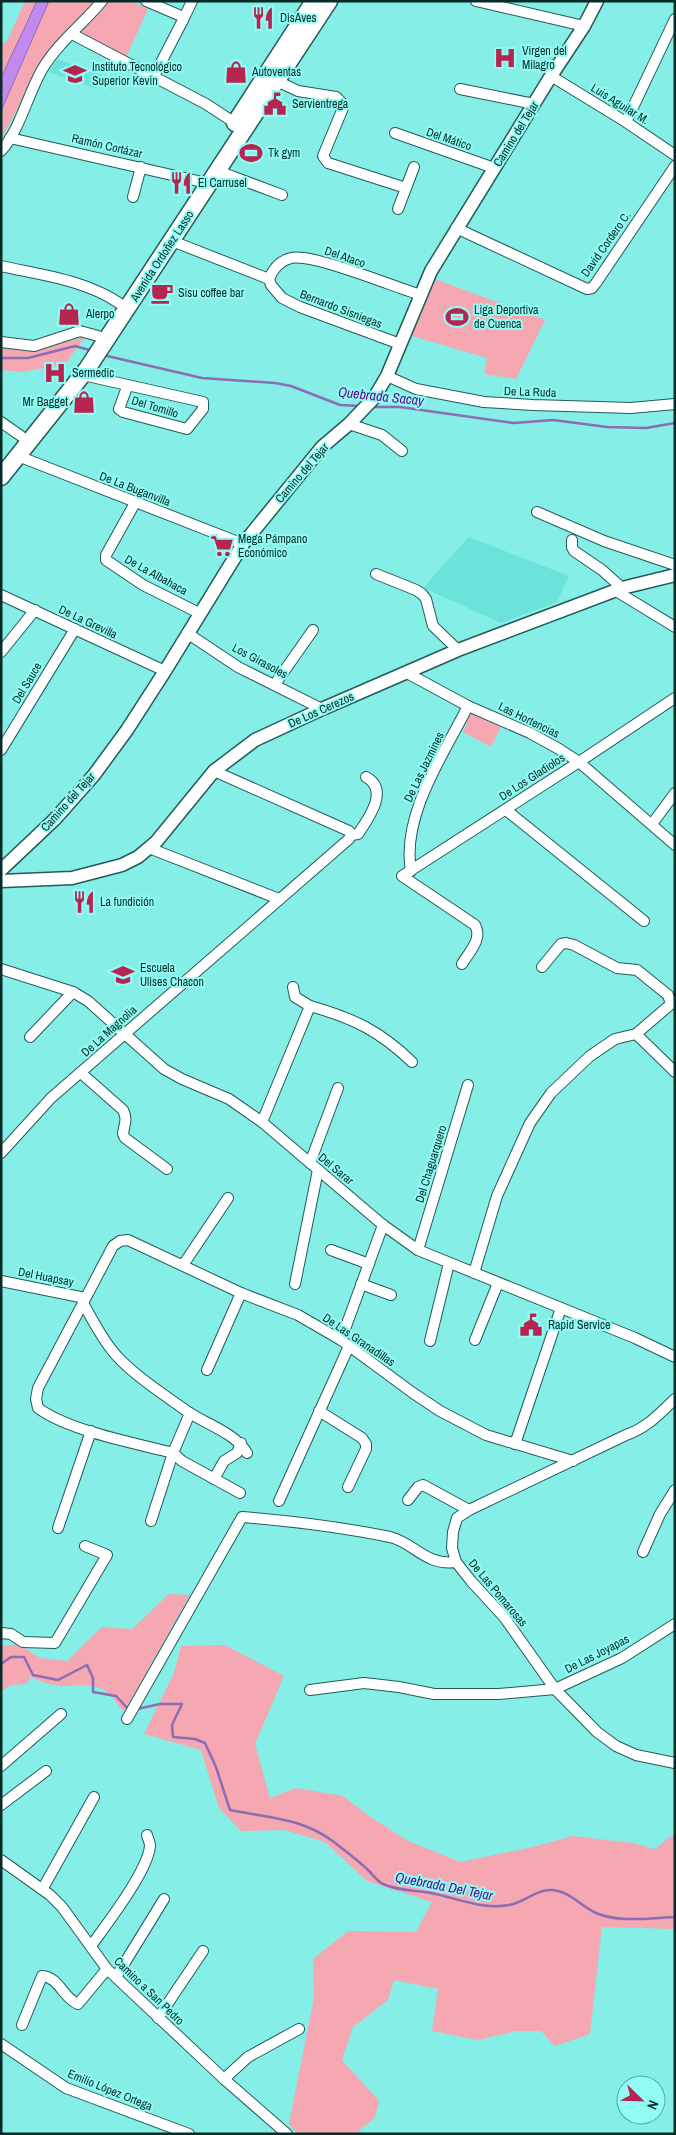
<svg xmlns="http://www.w3.org/2000/svg" width="676" height="2135" viewBox="0 0 676 2135" font-family="'Archivo Narrow',sans-serif">
	<style>
		.built { fill: #6be3db }
		.green { fill: #f5a7b2 }
		.water { fill: #c389ee; stroke: #8b6db3 }
		.lines { fill: none; stroke-linecap: round; stroke-linejoin: round }
		.stream { stroke: #8b6db3; stroke-width: 2.5 }
		.minor-casing { stroke: #225b58; stroke-width: 12 }
		.tertiary-casing { stroke: #225b58; stroke-width: 15 }
		.primary-casing { stroke: #225b58; stroke-width: 19 }
		.minor { stroke: #fff; stroke-width: 10 }
		.tertiary { stroke: #fff; stroke-width: 12 }
		.primary { stroke: #fff; stroke-width: 16 }
		.labels { text-anchor: middle; dominant-baseline: central; stroke-width: 4; stroke-linejoin: round; paint-order: stroke }
		.poi-label { font-size: 12px; fill: #072b29; stroke: #92fcf4; text-anchor: start }
		.street-label { font-size: 12px; fill: #072b29; stroke: #92fcf4 }
		.water-label { font-size: 14px; font-style: italic; fill: #5e0988; stroke: #92fcf4 }
	</style>
	<rect width="100%" height="100%" fill="#85eee7"/>
	<g class="built">
		<polygon points="57,59 102,75 96,89 49,72"/>
		<polygon points="469,537 569,576 557,602 501,623 424,588 434,575"/>
	</g>
	<g class="green">
		<polygon points="25,1 37,1 1,78 1,44 7,41"/>
		<polygon points="49,1 94,1 54,45 40,65 1,140 1,111"/>
		<polygon points="106,1 131,1 148,9 126,57 78,33"/>
		<polygon points="435,279 545,320 516,379 484,374 487,358 412,336"/>
		<polygon points="85,337 65,364 22,372 1,370 1,347 35,349"/>
		<polygon points="471,712 502,725 491,747 463,732"/>
		<path d="M 169,1594 L 190,1595 L 124,1712 C 118,1706 111,1693 103,1689 C 88,1683 75,1686 60,1686 C 50,1685 40,1681 30,1677 L 27,1684 L 11,1685 L 1,1692 L 2,1646 L 19,1644 L 40,1658 L 67,1661 L 102,1627 L 132,1629 Z"/>
		<polygon points="225,1645 284,1676 255,1744 270,1798 296,1788 343,1796 366,1814 408,1841 460,1862 533,1847 573,1836 633,1843 655,1849 675,1833 675,1929 602,1927 590,2034 555,2046 541,2031 516,2031 478,2040 432,2031 438,1989 394,1980 388,2000 353,2027 342,2060 379,2101 375,2117 357,2133 298,2134 289,2124 314,1998 313,1959 348,1931 416,1932 432,1902 367,1881 325,1842 284,1830 241,1831 219,1808 201,1750 144,1734 174,1673 181,1646"/>
	</g>
	<polygon class="water" points="37,1 49,1 1,111 1,78"/>
	<g class="lines">
		<g class="stream">
			<polyline points="103,355 202,378 275,383 291,386 340,405 360,406"/>
			<polyline points="1,358 28,358 75,346 93,351"/>
			<polyline points="371,407 400,407 514,423 553,420 607,427 646,428 675,423"/>
			<polyline points="1,1664 11,1657 24,1657 33,1675 58,1680 87,1665 93,1678 93,1692 116,1696 130,1711"/>
			<path d="M 137,1709 L 160,1704 L 182,1704 L 172,1725 L 173,1737 L 195,1739 L 205,1743 L 216,1767 L 230,1810 C 268,1818 300,1817 334,1842 C 345,1851 358,1860 369,1871 C 373,1875 377,1881 383,1884 C 398,1891 415,1890 431,1893 C 457,1898 482,1910 509,1905 C 524,1903 536,1889 552,1890 C 569,1891 581,1906 596,1913 C 619,1923 650,1918 675,1917"/>
		</g>
		<defs>
			<g id="minor">
				<polyline points="146,1 181,16 183,20 153,78"/>
				<polyline points="476,1 584,26"/>
				<polyline points="183,20 192,1"/>
				<polyline points="72,34 206,104 235,123"/>
				<polyline points="551,76 626,122 675,155"/>
				<polyline points="277,81 298,91 336,97 342,103 343,108 323,156 328,163 406,188"/>
				<polyline points="460,89 534,104"/>
				<polyline points="626,122 675,19"/>
				<polyline points="395,133 494,168"/>
				<polyline points="10,138 198,181"/>
				<path d="M 1,151 C 20,130 28,93 43,68 C 58,43 83,24 102,1"/>
				<polyline points="218,171 282,195"/>
				<polyline points="133,197 141,167"/>
				<polyline points="398,209 414,167"/>
				<polyline points="456,228 587,289 592,288 596,283 675,166"/>
				<polyline points="172,241 269,279 271,285 282,298 300,307 400,344"/>
				<path d="M 1,266 C 41,275 85,280 119,303"/>
				<path d="M 269,279 C 273,269 279,261 291,258 C 313,253 394,287 421,295"/>
				<polyline points="1,342 34,346 80,331 98,336"/>
				<polyline points="83,375 203,402 203,409 187,429 123,412 119,409 127,387"/>
				<polyline points="387,376 416,389 484,402 533,405 631,408 675,404"/>
				<polyline points="1,422 21,436"/>
				<polyline points="349,424 382,435 402,451"/>
				<polyline points="18,456 243,544"/>
				<polyline points="135,503 106,555 106,560 143,585 199,613"/>
				<polyline points="537,512 604,541 675,565"/>
				<polyline points="572,540 572,547 574,551 602,570 622,588"/>
				<polyline points="376,574 416,590 422,594 426,599 433,626 458,650"/>
				<polyline points="616,591 675,627"/>
				<polyline points="1,595 165,671"/>
				<polyline points="187,633 238,667 322,709"/>
				<polyline points="1,652 35,610"/>
				<polyline points="407,673 468,706 530,733 559,749 579,762 675,845"/>
				<polyline points="275,684 313,630"/>
				<polyline points="1,750 75,629"/>
				<polyline points="214,771 349,831 351,835"/>
				<polyline points="506,810 644,921"/>
				<polyline points="652,824 675,793"/>
				<path d="M 351,835 L 358,834 C 368,819 390,790 366,777"/>
				<polyline points="149,848 279,899"/>
				<path d="M 411,871 C 401,815 444,754 468,706"/>
				<path d="M 462,964 C 469,952 483,939 475,925 L 402,876 L 579,762 L 675,698"/>
				<polyline points="1,969 73,992 88,1001 164,1069 182,1079 229,1099 262,1122 383,1225 418,1250 635,1338 675,1357"/>
				<path d="M 310,1006 C 353,1018 380,1031 412,1062"/>
				<polyline points="636,1034 675,1072"/>
				<polyline points="30,1037 73,992"/>
				<path d="M 81,1073 L 123,1110 C 128,1120 124,1124 123,1134 L 125,1138 L 167,1169"/>
				<polyline points="262,1122 310,1006 295,997 293,987"/>
				<polyline points="1,1153 51,1098 349,839 351,835"/>
				<polyline points="310,1163 338,1088"/>
				<polyline points="331,1250 369,1264"/>
				<polyline points="418,1250 468,1085"/>
				<polyline points="183,1265 228,1198"/>
				<polyline points="474,1273 497,1196 530,1123 551,1093 590,1056 615,1039 636,1034 671,1004 668,995 637,970 617,968 574,945 566,943 561,944 542,967"/>
				<polyline points="1,1281 85,1298"/>
				<polyline points="295,1284 318,1170"/>
				<polyline points="361,1284 391,1295"/>
				<path d="M 83,1303 L 38,1388 L 36,1399 L 38,1408 C 69,1431 135,1443 173,1453 L 190,1413"/>
				<polyline points="341,1340 383,1225"/>
				<polyline points="475,1340 498,1283"/>
				<polyline points="430,1341 449,1263"/>
				<polyline points="207,1370 241,1293"/>
				<path d="M 675,1399 C 659,1414 647,1428 626,1435 L 469,1510 L 457,1518 L 453,1532 L 452,1548 L 456,1562 L 471,1581 L 504,1617 L 555,1689 L 597,1732 L 616,1746 L 636,1755 L 675,1763"/>
				<polyline points="319,1411 362,1438 366,1444 366,1449 348,1487"/>
				<polyline points="515,1444 561,1308"/>
				<path d="M 247,1453 C 235,1433 208,1425 188,1412 C 166,1396 127,1371 111,1349 C 100,1335 92,1319 83,1303 L 113,1246 L 120,1241 L 128,1240 L 241,1293 L 298,1315 L 341,1340 L 413,1393 L 440,1411 L 486,1435 L 573,1461"/>
				<polyline points="214,1479 224,1461 237,1453 241,1443"/>
				<polyline points="408,1500 418,1487 423,1485 469,1510"/>
				<polyline points="279,1501 349,1346"/>
				<polyline points="151,1521 173,1453 182,1461 240,1493"/>
				<polyline points="58,1528 91,1431"/>
				<polyline points="643,1552 660,1514 675,1490"/>
				<polyline points="1,1633 11,1634 23,1642 55,1643 107,1555 85,1546"/>
				<polyline points="310,1690 364,1683 399,1687 434,1694 499,1694 555,1689 622,1658 675,1624"/>
				<path d="M 127,1719 L 242,1517 C 291,1521 341,1527 390,1537 C 415,1543 425,1566 456,1562"/>
				<polyline points="1,1766 61,1714"/>
				<polyline points="1,1805 46,1771"/>
				<polyline points="1,1860 50,1895 62,1907 107,1969 224,2079 287,2134"/>
				<polyline points="43,1888 94,1797"/>
				<path d="M 91,1946 C 106,1925 148,1871 150,1846 C 150,1842 148,1839 147,1835"/>
				<polyline points="116,1977 164,1899"/>
				<polyline points="158,2018 203,1951"/>
				<path d="M 22,2025 L 42,1976 C 59,1977 63,1998 78,2004 L 107,1969"/>
				<polyline points="1,2044 66,2088 189,2134"/>
				<polyline points="224,2079 248,2057 299,2029"/>
			</g>
			<g id="tertiary">
				<polyline points="1,870 55,819 94,775 127,730 165,671 243,544 322,447 349,424 374,398 387,376 431,271 551,76 584,26 597,1"/>
				<polyline points="1,881 72,878 122,865 138,857 156,842 214,771 255,740 322,709 458,650 622,588 675,575"/>
			</g>
			<g id="primary">
				<polyline points="235,123 314,1"/>
				<polyline points="1,477 87,369 329,1"/>
			</g>
		</defs>
		<use href="#minor" class="minor-casing"/>
		<use href="#tertiary" class="tertiary-casing"/>
		<use href="#primary" class="primary-casing"/>
		<use href="#minor" class="minor"/>
		<use href="#tertiary" class="tertiary"/>
		<use href="#primary" class="primary"/>
	</g>
	<defs>
		<symbol id="restaurant-bare" viewBox="-9 -9 18 18"><path d="M-5-6h1v4h1v-4h1v4h1v-4h1v5L-1.5 .5V6h-2V.5L-5-1ZM5-6V6H3V1.5H1.5Q1.5-4 5-6Z" fill="#b52550" stroke="#92fcf4" stroke-width="2.5" paint-order="stroke"/></symbol>
		<symbol id="hospital-bare" viewBox="-9 -9 18 18"><path d="M-5-5h3v3.5h4V-5h3V5h-3V1.5h-4V5h-3Z" fill="#b52550" stroke="#92fcf4" stroke-width="2.5" paint-order="stroke"/></symbol>
		<symbol id="shop-bare" viewBox="-9 -9 18 18"><path d="M-5-2.5h2.3a2.7 3.5 0 0 1 5.4 0H5L5.5 6h-11ZM-1.5-2.5h3a1.5 2.3 0 0 0-3 0Z" fill="#b52550" stroke="#92fcf4" stroke-width="2.5" paint-order="stroke"/></symbol>
		<symbol id="university-bare" viewBox="-9 -9 18 18"><path d="M0-5L7-2L0 1L-7-2ZM-4 1L0 2.5L4 1V4Q0 6-4 4Z" fill="#b52550" stroke="#92fcf4" stroke-width="2.5" paint-order="stroke"/></symbol>
		<symbol id="civic-bare" viewBox="-9 -9 18 18"><path d="M-.6-6.5H3V-4.5H.6V-3L4-1V1h2V6H-6V1h2V-1L-.6-3ZM-1.2 2.5V6h2.4V2.5Z" fill="#b52550" stroke="#92fcf4" stroke-width="2.5" paint-order="stroke"/></symbol>
		<symbol id="stadium-bare" viewBox="-9 -9 18 18"><path d="M0-5a6.5 5 0 1 0 0 10a6.5 5 0 1 0 0-10ZM-3.5-1.8h7v3.6h-7Z" fill="#b52550" stroke="#92fcf4" stroke-width="2.5" paint-order="stroke"/></symbol>
		<symbol id="cafe-bare" viewBox="-9 -9 18 18"><path d="M-5.5-4.5H6V0H3Q3 3.5 0 3.5H-2.5Q-5.5 3.5-5.5 0ZM3-3.2v2h1.7v-2ZM-6 4.5H4V6H-6Z" fill="#b52550" stroke="#92fcf4" stroke-width="2.5" paint-order="stroke"/></symbol>
		<symbol id="supermarket-bare" viewBox="-9 -9 18 18"><path d="M-6-5.5h2.5l.6 2H6L4.5 2H-2.5L-4.4-4H-6ZM-1.5 3.2a1.3 1.3 0 1 0 .1 0ZM3 3.2a1.3 1.3 0 1 0 .1 0Z" fill="#b52550" stroke="#92fcf4" stroke-width="2.5" paint-order="stroke"/></symbol>
		<symbol id="school-bare" viewBox="-9 -9 18 18"><path d="M0-5L7-2L0 1L-7-2ZM-4 1L0 2.5L4 1V4Q0 6-4 4Z" fill="#b52550" stroke="#92fcf4" stroke-width="2.5" paint-order="stroke"/></symbol>
	</defs>
	<g fill-rule="evenodd">
		<use href="#restaurant-bare" x="247" y="2" width="32" height="32"/>
		<use href="#hospital-bare" x="489" y="42" width="32" height="32"/>
		<use href="#shop-bare" x="220" y="56" width="32" height="32"/>
		<use href="#university-bare" x="59" y="58" width="32" height="32"/>
		<use href="#civic-bare" x="259" y="88" width="32" height="32"/>
		<use href="#stadium-bare" x="235" y="137" width="32" height="32"/>
		<use href="#restaurant-bare" x="165" y="167" width="32" height="32"/>
		<use href="#cafe-bare" x="146" y="277" width="32" height="32"/>
		<use href="#shop-bare" x="53" y="298" width="32" height="32"/>
		<use href="#stadium-bare" x="441" y="301" width="32" height="32"/>
		<use href="#hospital-bare" x="39" y="357" width="32" height="32"/>
		<use href="#shop-bare" x="68" y="386" width="32" height="32"/>
		<use href="#supermarket-bare" x="206" y="530" width="32" height="32"/>
		<use href="#restaurant-bare" x="68" y="886" width="32" height="32"/>
		<use href="#school-bare" x="107" y="959" width="32" height="32"/>
		<use href="#civic-bare" x="515" y="1309" width="32" height="32"/>
	</g>
	<g class="labels">
		<g class="poi-label">
			<text x="280" y="18">DisAves</text>
			<text x="522" y="51">Virgen del<tspan x="522" dy="14">Milagro</tspan></text>
			<text x="92" y="67">Instituto Tecnológico<tspan x="92" dy="14">Superior Kevin</tspan></text>
			<text x="252" y="72">Autoventas</text>
			<text x="292" y="104">Servientrega</text>
			<text x="268" y="153">Tk gym</text>
			<text x="198" y="183">El Carrusel</text>
			<text x="178" y="293">Sisu coffee bar</text>
			<text x="474" y="310">Liga Deportiva<tspan x="474" dy="14">de Cuenca</tspan></text>
			<text x="86" y="314">Alerpo</text>
			<text x="72" y="373">Sermedic</text>
			<text x="68" y="402" text-anchor="end">Mr Bagget</text>
			<text x="238" y="539">Mega Pámpano<tspan x="238" dy="14">Económico</tspan></text>
			<text x="100" y="902">La fundición</text>
			<text x="140" y="968">Escuela<tspan x="140" dy="14">Ulises Chacon</tspan></text>
			<text x="548" y="1325">Rapid Service</text>
		</g>
		<g class="street-label">
			<text transform="translate(620 104) rotate(32)">Luis Aguilar M.</text>
			<text transform="translate(516 134) rotate(-58)">Camino del Tejar</text>
			<text transform="translate(449 139) rotate(19)">Del Mático</text>
			<text transform="translate(107 146) rotate(13)">Ramón Cortázar</text>
			<text transform="translate(606 244) rotate(-55)">David Cordero C.</text>
			<text transform="translate(162 256) rotate(-57)">Avenida Ordoñez Lasso</text>
			<text transform="translate(345 257) rotate(19)">Del Ataco</text>
			<text transform="translate(341 309) rotate(21)">Bernardo Sisniegas</text>
			<text transform="translate(530 392) rotate(2)">De La Ruda</text>
			<text transform="translate(155 407) rotate(17)">Del Tomillo</text>
			<text transform="translate(302 473) rotate(-49)">Camino del Tejar</text>
			<text transform="translate(135 489) rotate(21)">De La Buganvilla</text>
			<text transform="translate(156 575) rotate(29)">De La Albahaca</text>
			<text transform="translate(88 622) rotate(25)">De La Grevilla</text>
			<text transform="translate(260 661) rotate(28)">Los Girasoles</text>
			<text transform="translate(27 683) rotate(-59)">Del Sauce</text>
			<text transform="translate(321 710) rotate(-24)">De Los Cerezos</text>
			<text transform="translate(529 720) rotate(26)">Las Hortencias</text>
			<text transform="translate(424 767) rotate(-64)">De Las Jazmines</text>
			<text transform="translate(532 777) rotate(-33)">De Los Gladiolos</text>
			<text transform="translate(68 802) rotate(-48)">Camino del Tejar</text>
			<text transform="translate(109 1031) rotate(-42)">De La Magnolia</text>
			<text transform="translate(431 1164) rotate(-73)">Del Chaguarquero</text>
			<text transform="translate(336 1169) rotate(40)">Del Sarar</text>
			<text transform="translate(46 1277) rotate(11)">Del Huapsay</text>
			<text transform="translate(359 1340) rotate(34)">De Las Granadillas</text>
			<text transform="translate(498 1593) rotate(50)">De Las Pomarosas</text>
			<text transform="translate(597 1654) rotate(-27)">De Las Joyapas</text>
			<text transform="translate(149 1991) rotate(44)">Camino a San Pedro</text>
			<text transform="translate(110 2090) rotate(22)">Emilio López Ortega</text>
		</g>
		<g class="water-label">
			<text transform="translate(381 396) rotate(6)">Quebrada Sacay</text>
			<text transform="translate(444 1886) rotate(11)">Quebrada Del Tejar</text>
		</g>
	</g>
	<rect width="676" height="2135" fill="none" stroke="#072b29" stroke-width="5"/>
	<g transform="translate(641 2100) rotate(113)"><circle r="24" fill="#92fcf4" stroke="#5aa8a3"/>
	<path d="M0-4L9 19L0 12L-9 19Z" fill="#b52550"/>
	<text y="-8" font-size="14" font-weight="bold" text-anchor="middle" fill="#072b29">N</text>
	</g>
</svg>
